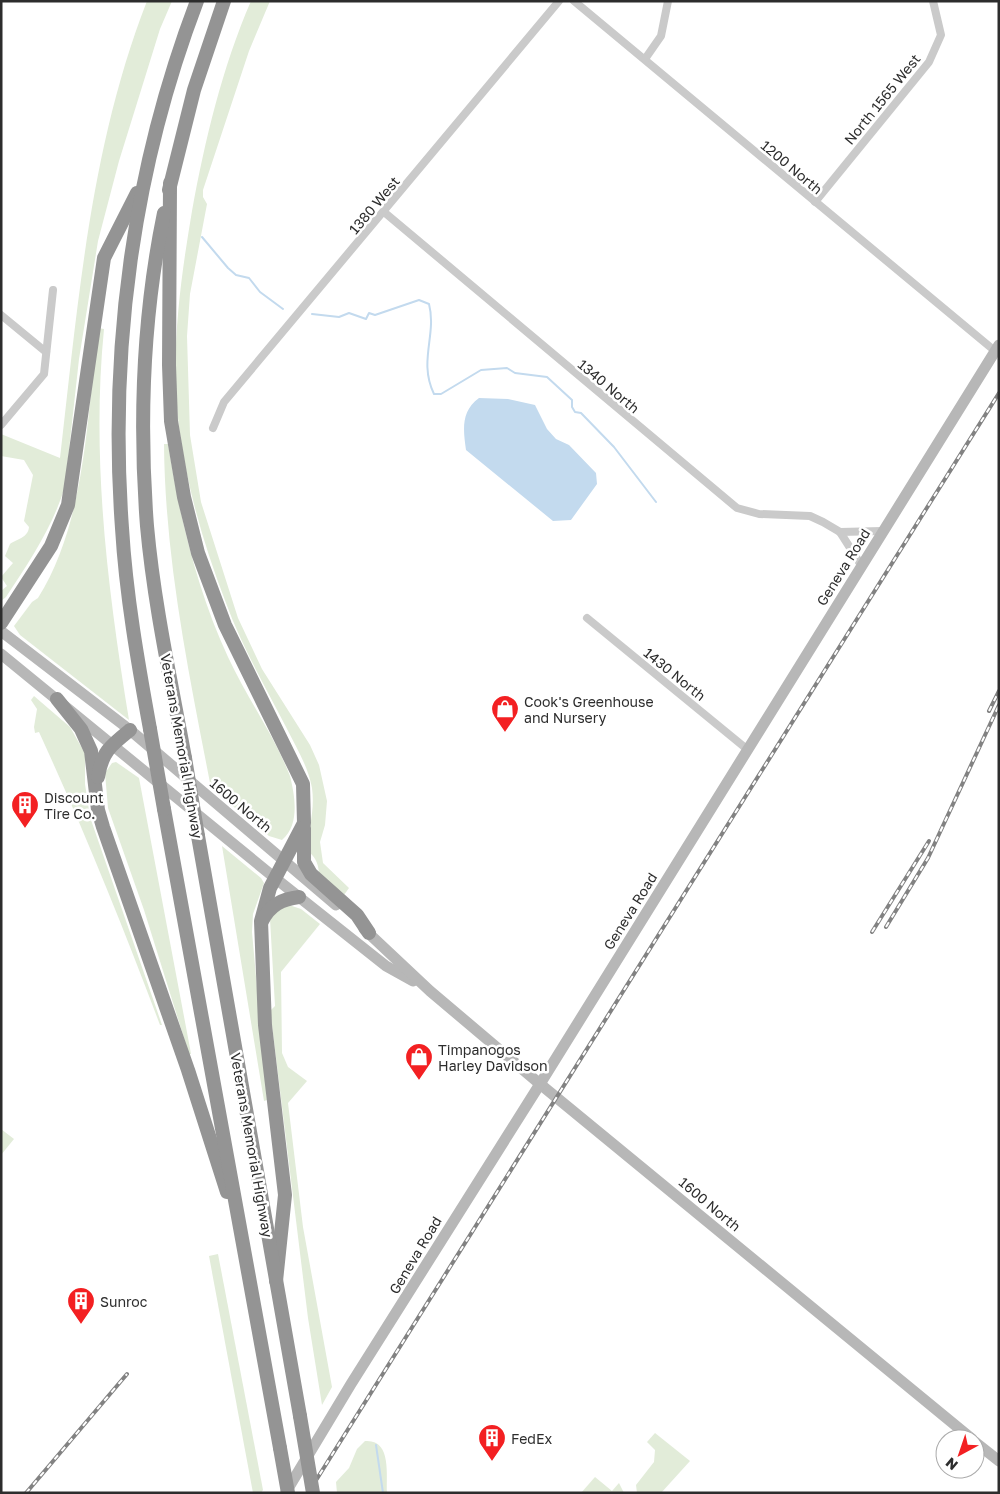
<svg xmlns="http://www.w3.org/2000/svg" width="1000" height="1494" viewBox="0 0 1000 1494" font-family="'Golos Text',sans-serif">
	<style>
		.green { fill: #e2ecd9 }
		.water { fill: #c3daee }
		.lines { fill: none; stroke-linecap: round; stroke-linejoin: round }
		.stream { stroke: #c3daee; stroke-width: 2 }
		.street { stroke: #cacaca; stroke-width: 8 }
		.secondary { stroke: #b7b7b7; stroke-width: 11 }
		.highway { stroke: #949494; stroke-width: 14 }
		.rail-casing { stroke: #828282; stroke-width: 4 }
		.rail { stroke: #fff; stroke-width: 2; stroke-dasharray: 5.5; stroke-linecap: butt }
		.highway-bridge { stroke: #949494; stroke-width: 14 }
		.labels { text-anchor: middle; dominant-baseline: central; stroke-width: 5; stroke-linejoin: round; paint-order: stroke }
		.street-label { font-size: 14px; fill: #2d2d2d; stroke: #fff }
		.poi-label { font-size: 14px; fill: #2d2d2d; stroke: #fff; text-anchor: start }
	</style>
	<rect width="100%" height="100%" fill="#fff"/>
	<g class="green">
		<path d="M 147,1 L 172,1 L 160,29 L 119,161 L 98,241 L 79,359 L 65,486 C 53,527 29,562 6,597 L 1,601 L 1,591 L 7,586 L 1,577 L 13,563 L 5,556 L 10,544 C 17,539 28,538 29,527 L 24,521 L 33,475 L 24,460 L 1,456 L 1,434 L 60,458 C 78,304 90,147 147,1 Z"/>
		<path d="M 251,1 L 270,1 L 249,51 L 203,190 L 203,197 L 207,204 L 190,294 L 187,336 L 190,435 L 201,502 L 238,618 L 262,669 L 310,745 L 319,765 L 327,801 L 325,825 L 320,842 L 323,863 L 349,888 L 344,895 L 319,873 C 318,862 315,856 306,850 C 309,828 315,810 312,788 C 308,766 296,747 286,727 C 265,686 242,647 226,603 C 204,546 187,488 179,427 C 170,355 180,282 192,211 C 205,140 222,68 251,1 Z"/>
		<path d="M 98,328 L 104,329 C 91,460 108,591 129,720 L 20,635 L 14,626 L 32,602 L 38,598 C 86,522 87,415 98,328 Z"/>
		<path d="M 164,444 L 168,444 C 180,518 197,590 228,657 C 247,698 274,735 290,776 C 295,796 300,825 282,840 L 269,836 L 211,788 C 189,674 165,561 164,444 Z"/>
		<path d="M 34,696 L 70,727 L 83,750 L 85,749 L 85,784 L 90,817 L 162,1025 L 160,1025 C 123,926 83,828 39,732 L 35,733 L 34,727 L 37,709 L 31,700 Z"/>
		<polygon points="116,762 139,778 189,1043 191,1054 189,1054 144,910 108,808 105,773 112,763"/>
		<polygon points="222,846 261,878 264,883 253,914 252,932 267,1100 264,1101"/>
		<polygon points="289,905 301,909 320,924 281,972 282,1053 288,1067 307,1081 288,1103 303,1227 332,1387 322,1405 308,1318 271,1017 271,1010 275,1006 270,919 273,912"/>
		<polygon points="1,1129 14,1139 1,1155"/>
		<polygon points="218,1254 263,1490 261,1493 253,1493 209,1256"/>
		<polygon points="655,1433 690,1461 661,1493 637,1493 636,1485 654,1462 655,1450 647,1442"/>
		<path d="M 365,1441 C 392,1439 386,1475 387,1493 L 337,1493 L 336,1482 L 349,1468 L 357,1449 Z"/>
		<polygon points="595,1477 612,1491 619,1483 624,1493 581,1493"/>
	</g>
	<path class="water" d="M 479,398 L 508,399 L 535,405 L 547,429 L 556,439 L 569,445 L 596,473 L 597,484 L 571,520 L 553,521 L 466,450 C 463,429 461,411 479,398 Z"/>
	<g class="lines">
		<g class="stream">
			<polyline points="202,237 228,268 236,275 249,278 260,292 283,309"/>
			<path d="M 312,314 L 339,317 L 349,313 L 366,319 L 369,313 L 375,315 L 419,300 L 429,304 C 437,335 418,361 434,394 L 441,394 L 481,370 L 507,368 L 515,373 L 547,377 L 572,400 L 572,407 L 575,412 L 581,413 L 614,447 L 656,502"/>
			<polyline points="376,1445 383,1493"/>
		</g>
		<g class="street">
			<polyline points="574,1 995,351"/>
			<polyline points="645,59 661,36 668,1"/>
			<polyline points="815,202 929,62 941,35 933,1"/>
			<polyline points="384,212 737,508 759,514 810,516 823,522 840,532 861,565"/>
			<polyline points="1,315 46,352"/>
			<polyline points="1,425 44,374 53,290"/>
			<polyline points="213,428 224,402 559,1"/>
			<polyline points="840,532 882,531"/>
			<polyline points="587,618 748,750"/>
		</g>
		<g class="secondary">
			<polyline points="1,631 130,730 336,905"/>
			<polyline points="1,654 275,878 386,966 413,981"/>
			<polyline points="364,929 430,991 540,1084 972,1439"/>
			<polyline points="975,1442 999,1461"/>
			<polyline points="286,1492 351,1384 540,1084 999,345"/>
		</g>
		<g class="highway">
			<polyline points="170,183 169,365 171,421 184,497 198,553 225,625 303,784 304,823 270,888 261,921 265,1025 285,1195 276,1281"/>
			<polyline points="169,190 194,90 224,1"/>
			<path d="M 164,213 C 143,315 139,422 147,526 C 154,604 171,681 185,758"/>
			<polyline points="1,623 51,546 68,505 104,258 137,193"/>
			<polyline points="57,699 81,729 91,751 98,810 103,827 188,1070 227,1192"/>
			<path d="M 150,729 C 138,663 126,595 122,528 C 109,349 133,169 197,1"/>
			<path d="M 98,777 C 102,752 110,746 130,730"/>
			<polyline points="164,809 280,1448"/>
			<polyline points="304,828 304,862 311,874 357,915 369,933"/>
			<polyline points="198,836 300,1416"/>
			<path d="M 262,921 C 270,905 282,899 299,897"/>
		</g>
		<defs>
			<g id="rail">
				<polyline points="989,711 999,691"/>
				<polyline points="886,927 928,858 999,705"/>
				<polyline points="872,932 929,841"/>
				<polyline points="26,1493 127,1374"/>
				<polyline points="308,1493 999,393"/>
			</g>
		</defs>
		<use href="#rail" class="rail-casing"/>
		<use href="#rail" class="rail"/>
		<g class="highway-bridge">
			<polyline points="150,729 164,809"/>
			<polyline points="185,758 198,836"/>
			<polyline points="300,1416 313,1493"/>
			<polyline points="280,1448 288,1493"/>
		</g>
	</g>
	<defs>
		<symbol id="shop-pin" viewBox="-11 -11 22 30"><path d="M0 17L-7.5 6A9.5 9.5 0 1 1 7.5 6Z" fill="#f32022" stroke="#fff"/><path d="M-5-2.5h2.3a2.7 3.5 0 0 1 5.4 0H5L5.5 6h-11ZM-1.5-2.5h3a1.5 2.3 0 0 0-3 0Z" fill="#fff"/></symbol>
		<symbol id="building-pin" viewBox="-11 -11 22 30"><path d="M0 17L-7.5 6A9.5 9.5 0 1 1 7.5 6Z" fill="#f32022" stroke="#fff"/><path d="M-4-6H4V6H1V3H-1V6H-4ZM-2.5-4.3h1.7v1.8h-1.7ZM.8-4.3h1.7v1.8H.8ZM-2.5-1h1.7V.8h-1.7ZM.8-1h1.7V.8H.8Z" fill="#fff"/></symbol>
	</defs>
	<g fill-rule="evenodd">
		<use href="#shop-pin" x="489" y="693" width="32" height="43"/>
		<use href="#building-pin" x="9" y="789" width="32" height="43"/>
		<use href="#shop-pin" x="403" y="1041" width="32" height="43"/>
		<use href="#building-pin" x="65" y="1285" width="32" height="43"/>
		<use href="#building-pin" x="476" y="1422" width="32" height="43"/>
	</g>
	<g class="labels">
		<g class="street-label">
			<text transform="translate(882 99) rotate(-51)">North 1565 West</text>
			<text transform="translate(792 167) rotate(40)">1200 North</text>
			<text transform="translate(374 205) rotate(-50)">1380 West</text>
			<text transform="translate(609 386) rotate(40)">1340 North</text>
			<text transform="translate(843 567) rotate(-58)">Geneva Road</text>
			<text transform="translate(675 674) rotate(39)">1430 North</text>
			<text transform="translate(182 746) rotate(80)">Veterans Memorial Highway</text>
			<text transform="translate(241 805) rotate(40)">1600 North</text>
			<text transform="translate(630 911) rotate(-58)">Geneva Road</text>
			<text transform="translate(252 1145) rotate(80)">Veterans Memorial Highway</text>
			<text transform="translate(710 1204) rotate(40)">1600 North</text>
			<text transform="translate(415 1255) rotate(-59)">Geneva Road</text>
		</g>
		<g class="poi-label">
			<text x="524" y="701">Cook's Greenhouse<tspan x="524" dy="16">and Nursery</tspan></text>
			<text x="44" y="797">Discount<tspan x="44" dy="16">Tire Co.</tspan></text>
			<text x="438" y="1049">Timpanogos<tspan x="438" dy="16">Harley Davidson</tspan></text>
			<text x="100" y="1301">Sunroc</text>
			<text x="511" y="1438">FedEx</text>
		</g>
	</g>
	<rect width="1000" height="1494" fill="none" stroke="#2d2d2d" stroke-width="5"/>
	<g transform="translate(960 1454) rotate(220)"><circle r="24" fill="#ffffff" stroke="#ababab"/>
	<path d="M0-4L9 19L0 12L-9 19Z" fill="#f32022"/>
	<text y="-8" font-size="14" font-weight="bold" text-anchor="middle" fill="#2d2d2d">N</text>
	</g>
</svg>
